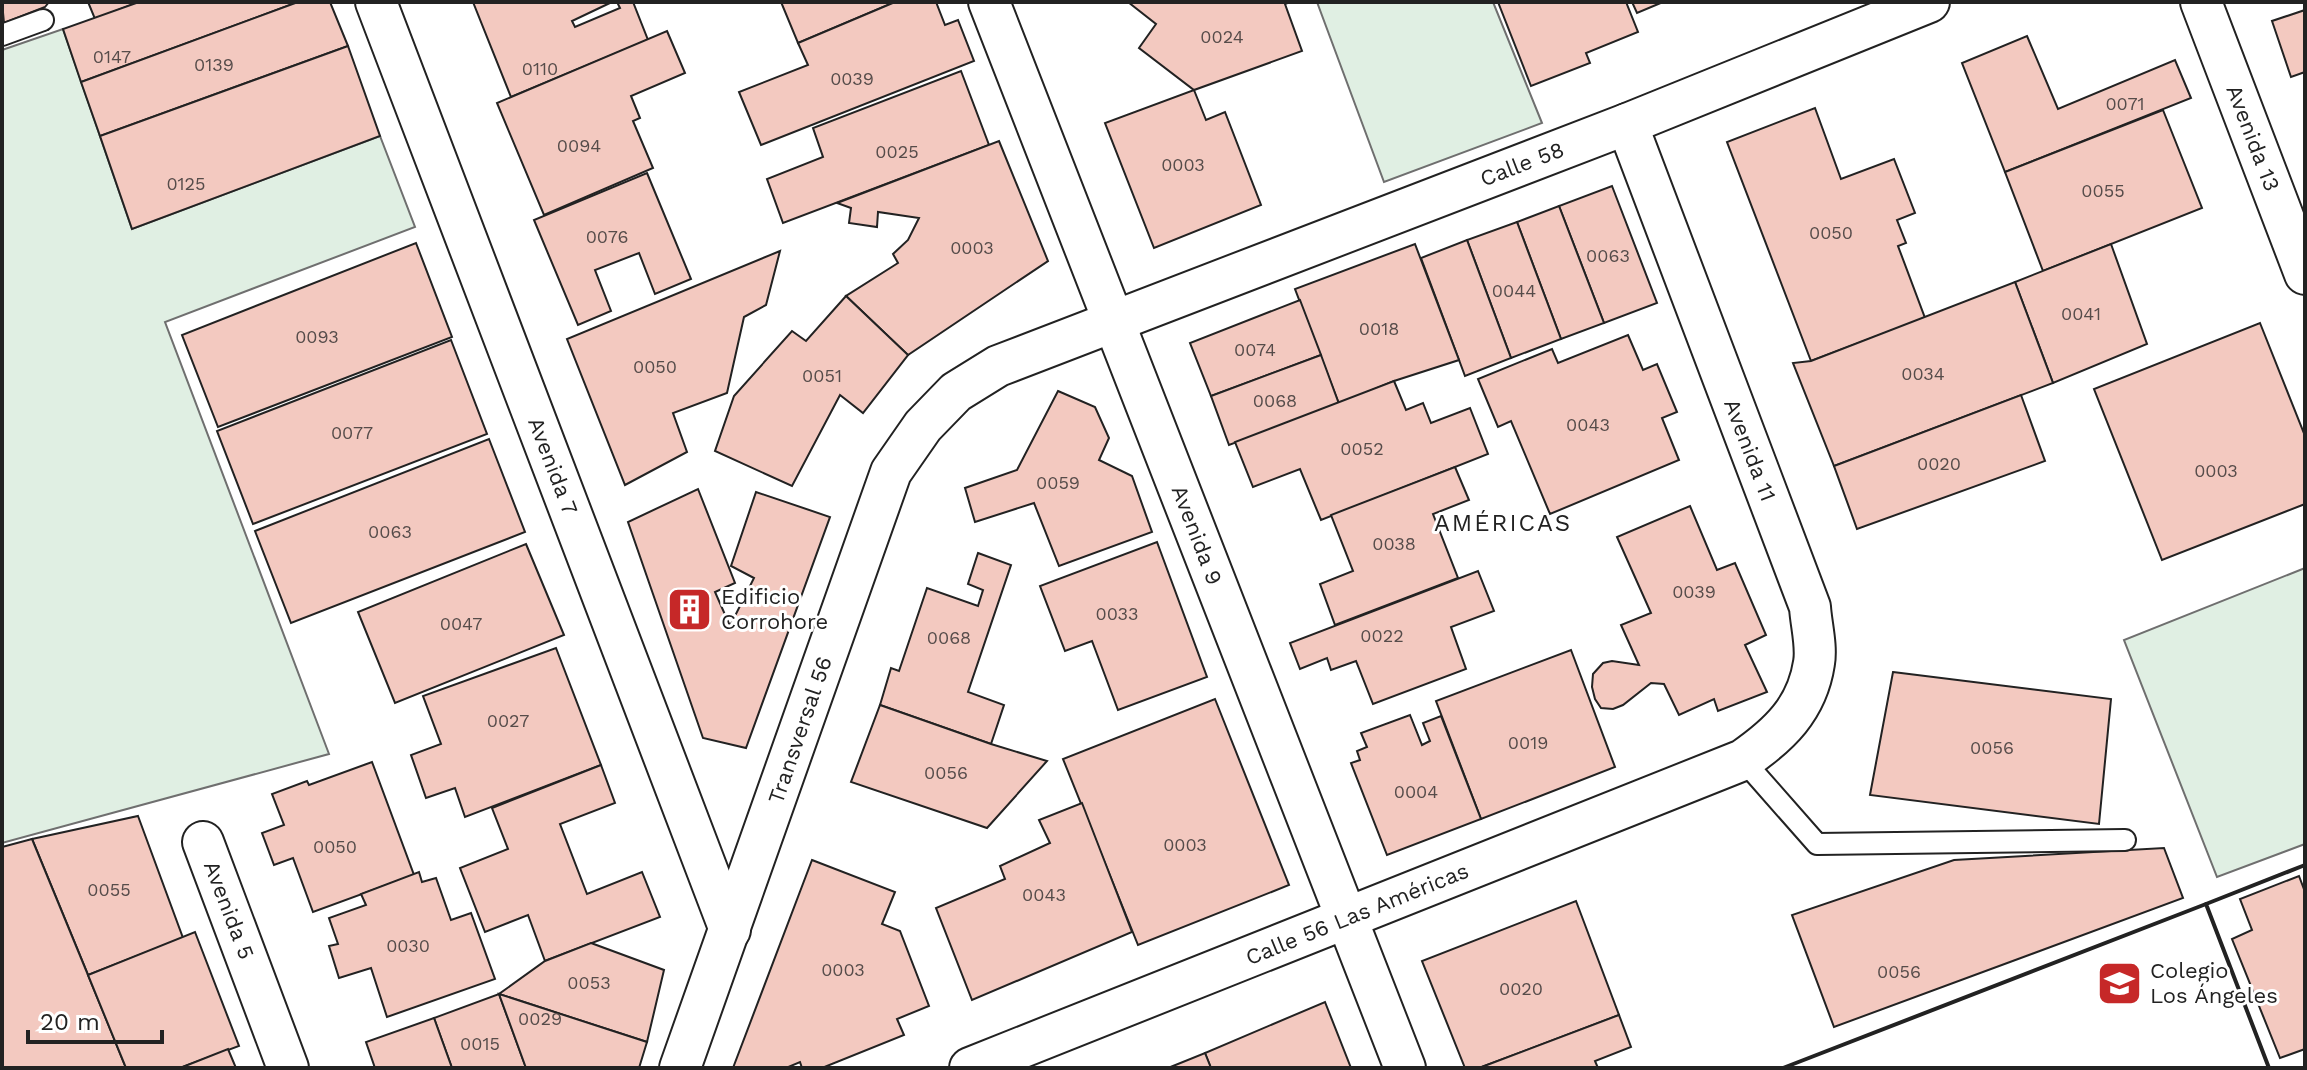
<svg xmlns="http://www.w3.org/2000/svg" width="2307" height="1070" viewBox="0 0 2307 1070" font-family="'Work Sans',sans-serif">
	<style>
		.green { fill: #e0efe3; stroke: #6f6f6f; stroke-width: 2 }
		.building { fill: #f3c9c0; stroke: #222; stroke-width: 2 }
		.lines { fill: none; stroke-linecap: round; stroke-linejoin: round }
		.lane-casing { stroke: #222; stroke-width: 24 }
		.street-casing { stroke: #222; stroke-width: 44 }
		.lane { stroke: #fff; stroke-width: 20 }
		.street { stroke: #fff; stroke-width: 40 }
		.wall { stroke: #222; stroke-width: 4 }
		.labels { text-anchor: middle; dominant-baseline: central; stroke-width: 6; stroke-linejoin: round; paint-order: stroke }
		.number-label { font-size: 18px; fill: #564c4a }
		.street-label { font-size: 22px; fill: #222; stroke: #fff }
		.poi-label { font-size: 22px; fill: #222; stroke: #fff; text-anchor: start }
		.neighbourhood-label { font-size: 24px; letter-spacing: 2px; fill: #222; stroke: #fff }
	</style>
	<rect width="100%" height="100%" fill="#fff"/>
	<g class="green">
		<polygon points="1317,2 1493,2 1542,123 1384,182"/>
		<polygon points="63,29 132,229 380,136 415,227 165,322 329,754 2,843 2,50"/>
		<polygon points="2305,568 2305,844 2217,877 2124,640"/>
	</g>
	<g class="building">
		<polygon points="2,2 49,2 45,7 4,23"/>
		<polygon points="88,2 139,2 95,19"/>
		<polygon points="139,2 298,2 81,82 63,29"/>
		<polygon points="298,2 330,2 348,46 100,136 81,82"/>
		<polygon points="473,2 612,2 572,21 575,27 620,8 617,2 633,2 648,40 511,97"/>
		<polygon points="781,2 895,2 798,43"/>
		<polygon points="895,2 936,2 945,25 958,20 974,61 761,145 739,92 808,65 798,43"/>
		<polygon points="1128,2 1290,2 1285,4 1302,51 1194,90 1139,48 1156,24"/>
		<polygon points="1498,2 1626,2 1638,32 1586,53 1590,63 1531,86"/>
		<polygon points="1632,2 1663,2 1637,13"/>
		<polygon points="2305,10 2305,72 2291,77 2272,21"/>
		<polygon points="667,31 685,73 631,96 640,118 633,121 653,168 544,215 497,103"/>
		<polygon points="2027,36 2058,109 2175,60 2191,98 2005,172 1962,63"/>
		<polygon points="348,46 380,136 132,229 100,136"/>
		<polygon points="961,71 989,145 783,223 767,179 823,157 813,128"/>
		<polygon points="1194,90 1206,120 1225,112 1261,205 1154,248 1105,123"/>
		<polygon points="1815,108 1841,179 1894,159 1915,213 1897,220 1906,243 1898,246 1925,318 1811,361 1727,142"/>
		<polygon points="2163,110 2202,208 2043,271 2005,172"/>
		<polygon points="999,141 1048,261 908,355 846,296 898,263 893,254 908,240 919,218 878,212 877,227 849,223 851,208 837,203"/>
		<polygon points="647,173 691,279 655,294 639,253 595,270 611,311 578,325 534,220"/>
		<polygon points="1612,186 1657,303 1604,323 1559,206"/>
		<polygon points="1559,206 1604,323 1561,339 1517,222"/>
		<polygon points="1517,222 1561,339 1511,358 1467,240"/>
		<polygon points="1467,240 1511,358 1465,376 1421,258"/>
		<polygon points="416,243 452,337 218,427 182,335"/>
		<polygon points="1415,244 1459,360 1394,381 1339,404 1295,289"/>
		<polygon points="2111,244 2147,344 2053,383 2015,282"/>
		<polygon points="780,251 766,305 744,317 727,393 673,413 687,452 625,485 567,339"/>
		<polygon points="2015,282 2053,383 1834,466 1793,363 1811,361"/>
		<polygon points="846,296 908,355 863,413 840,395 792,486 715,451 734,396 792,331 806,341"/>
		<polygon points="1300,300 1321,355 1211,396 1190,343"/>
		<polygon points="2260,323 2305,436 2305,504 2162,560 2094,389"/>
		<polygon points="1628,335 1643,370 1657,364 1677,412 1662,418 1679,460 1550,514 1511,421 1498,427 1478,379 1552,349 1558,363"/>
		<polygon points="451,340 487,434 253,524 217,431"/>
		<polygon points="1321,355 1339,404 1229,445 1211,396"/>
		<polygon points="1394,381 1406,410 1423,403 1431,423 1470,408 1488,454 1321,520 1300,469 1253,487 1235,442"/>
		<polygon points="1058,391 1095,407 1109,438 1099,460 1132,476 1152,532 1059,566 1034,503 975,522 965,488 1017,470"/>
		<polygon points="2021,395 2045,461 1857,529 1834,466"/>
		<polygon points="489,439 525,532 291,623 255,531"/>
		<polygon points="1455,467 1469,500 1433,514 1458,578 1335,625 1320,584 1353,571 1331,515"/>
		<polygon points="698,489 735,583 715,592 730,626 754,578 731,566 756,492 830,517 746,748 703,738 628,522"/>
		<polygon points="1690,506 1717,570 1735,563 1766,635 1745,645 1767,692 1718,711 1714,699 1679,715 1664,684 1651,683 1623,705 1613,709 1601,708 1595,699 1592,687 1593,674 1603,663 1612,661 1639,665 1621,625 1651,613 1617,537"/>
		<polygon points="1157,542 1207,677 1118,710 1092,641 1065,651 1040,586"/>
		<polygon points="526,544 564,635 395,703 358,612"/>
		<polygon points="978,553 1011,565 968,692 1004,705 991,744 880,705 891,668 899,671 927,588 978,606 983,590 968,584"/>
		<polygon points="1478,571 1494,611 1451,627 1466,669 1373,704 1356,661 1331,670 1327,658 1300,669 1290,643"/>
		<polygon points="556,648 601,765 465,817 455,788 426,798 411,755 441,744 423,696"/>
		<polygon points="1571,650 1615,767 1481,819 1436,701"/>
		<polygon points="1893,672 2111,699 2099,824 1870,795"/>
		<polygon points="1215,699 1289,885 1138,945 1063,759"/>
		<polygon points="880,705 991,744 1047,761 987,828 851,782"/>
		<polygon points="1410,715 1422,745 1430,741 1423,723 1441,716 1481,819 1387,855 1351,763 1360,760 1357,751 1367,747 1361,733"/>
		<polygon points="372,762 414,875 313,912 293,858 274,865 262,833 284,825 272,794 307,781 309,785"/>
		<polygon points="601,765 615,803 560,824 587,894 642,872 660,917 545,961 528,915 485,932 460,868 508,849 492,808"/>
		<polygon points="1082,803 1132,932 972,1000 936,908 1005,879 1000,866 1050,843 1039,820"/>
		<polygon points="138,816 183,938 88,975 32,839"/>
		<polygon points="32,839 88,975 126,1068 2,1068 2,847"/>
		<polygon points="2164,848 2183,898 1834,1027 1792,915 1954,860"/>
		<polygon points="812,860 895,892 882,924 900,931 929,1006 897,1019 904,1035 822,1068 802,1068 800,1062 786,1068 733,1068"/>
		<polygon points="419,872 422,882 436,878 451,920 471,913 495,979 387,1017 371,968 339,978 329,946 338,944 329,918 366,905 361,894"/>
		<polygon points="2299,876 2305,892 2305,1049 2280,1058 2232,939 2252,930 2240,899"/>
		<polygon points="1576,901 1619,1015 1479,1068 1465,1068 1422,961"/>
		<polygon points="195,932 239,1046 180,1068 126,1068 88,975"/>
		<polygon points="591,943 664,970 647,1042 499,994 545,961"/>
		<polygon points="499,994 526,1068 452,1068 434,1018"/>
		<polygon points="499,994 647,1042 639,1068 526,1068"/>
		<polygon points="1325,1002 1351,1068 1211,1068 1205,1053"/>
		<polygon points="1619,1015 1631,1047 1595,1061 1598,1068 1479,1068"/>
		<polygon points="434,1018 452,1068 375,1068 366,1042"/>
		<polygon points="228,1049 236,1068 180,1068"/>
		<polygon points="1205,1053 1211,1068 1168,1068"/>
	</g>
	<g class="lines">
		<defs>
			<g id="lane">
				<polyline points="2,35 43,20"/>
				<polyline points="1743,760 1817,844 2125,840"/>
			</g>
			<g id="street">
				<polyline points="376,2 730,930"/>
				<polyline points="989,2 1405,1068"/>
				<polyline points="2201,2 2305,274"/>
				<polyline points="203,842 288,1068"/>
				<polyline points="680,1068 891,472 923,426 956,392 998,366 1627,124 1929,2"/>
				<path d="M 970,1068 L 1743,760 C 1779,735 1807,709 1814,663 C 1817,646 1811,624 1810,607 L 1627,124"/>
			</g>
		</defs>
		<use href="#lane" class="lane-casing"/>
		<use href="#street" class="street-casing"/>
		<use href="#lane" class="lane"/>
		<use href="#street" class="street"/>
		<g class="wall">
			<polyline points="1783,1068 2206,904"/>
			<polyline points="2269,1068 2206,904 2305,865"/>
		</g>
	</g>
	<defs>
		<symbol id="building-square" viewBox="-11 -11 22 22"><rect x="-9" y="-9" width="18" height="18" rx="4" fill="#c62828" stroke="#fff"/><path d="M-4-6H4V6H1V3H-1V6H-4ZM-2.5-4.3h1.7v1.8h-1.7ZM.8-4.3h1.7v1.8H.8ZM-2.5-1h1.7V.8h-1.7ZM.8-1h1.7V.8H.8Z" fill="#fff"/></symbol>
		<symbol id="school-square" viewBox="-11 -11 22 22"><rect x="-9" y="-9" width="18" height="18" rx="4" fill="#c62828" stroke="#fff"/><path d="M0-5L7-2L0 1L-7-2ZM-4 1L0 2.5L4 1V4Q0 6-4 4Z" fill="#fff"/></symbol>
	</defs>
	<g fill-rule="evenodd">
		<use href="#building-square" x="664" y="584" width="51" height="51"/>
		<use href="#school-square" x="2094" y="958" width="51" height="51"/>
	</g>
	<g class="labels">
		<g class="number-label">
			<text x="1222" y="36">0024</text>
			<text x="112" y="56">0147</text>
			<text x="214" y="64">0139</text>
			<text x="540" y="68">0110</text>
			<text x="852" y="78">0039</text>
			<text x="2125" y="103">0071</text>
			<text x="579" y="145">0094</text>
			<text x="897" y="151">0025</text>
			<text x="1183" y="164">0003</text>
			<text x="186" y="183">0125</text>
			<text x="2103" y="190">0055</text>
			<text x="1831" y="232">0050</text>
			<text x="607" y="236">0076</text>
			<text x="972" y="247">0003</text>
			<text x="1608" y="255">0063</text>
			<text x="1514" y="290">0044</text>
			<text x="2081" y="313">0041</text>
			<text x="1379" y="328">0018</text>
			<text x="317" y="336">0093</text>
			<text x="1255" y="349">0074</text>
			<text x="655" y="366">0050</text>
			<text x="1923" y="373">0034</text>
			<text x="822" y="375">0051</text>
			<text x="1275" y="400">0068</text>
			<text x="1588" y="424">0043</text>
			<text x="352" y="432">0077</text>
			<text x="1362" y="448">0052</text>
			<text x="1939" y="463">0020</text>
			<text x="2216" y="470">0003</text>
			<text x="1058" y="482">0059</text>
			<text x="390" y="531">0063</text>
			<text x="1394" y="543">0038</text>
			<text x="1694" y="591">0039</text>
			<text x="1117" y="613">0033</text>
			<text x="461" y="623">0047</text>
			<text x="1382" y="635">0022</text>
			<text x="949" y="637">0068</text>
			<text x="508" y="720">0027</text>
			<text x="1528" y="742">0019</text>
			<text x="1992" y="747">0056</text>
			<text x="946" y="772">0056</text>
			<text x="1416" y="791">0004</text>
			<text x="1185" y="844">0003</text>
			<text x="335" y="846">0050</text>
			<text x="109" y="889">0055</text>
			<text x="1044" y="894">0043</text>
			<text x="408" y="945">0030</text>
			<text x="843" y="969">0003</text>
			<text x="1899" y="971">0056</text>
			<text x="589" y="982">0053</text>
			<text x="1521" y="988">0020</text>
			<text x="540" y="1018">0029</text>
			<text x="480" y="1043">0015</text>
		</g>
		<g class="street-label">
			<text transform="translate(2253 138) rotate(69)">Avenida 13</text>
			<text transform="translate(1522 164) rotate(-21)">Calle 58</text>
			<text transform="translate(1750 450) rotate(69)">Avenida 11</text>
			<text transform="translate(553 466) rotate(69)">Avenida 7</text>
			<text transform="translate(1197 535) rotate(69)">Avenida 9</text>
			<text transform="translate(800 730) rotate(-71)">Transversal 56</text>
			<text transform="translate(229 910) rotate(69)">Avenida 5</text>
			<text transform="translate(1357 914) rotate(-22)">Calle 56 Las Américas</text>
		</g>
		<g class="poi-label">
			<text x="721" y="596">Edificio<tspan x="721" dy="25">Corrohore</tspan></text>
			<text x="2150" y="970">Colegio<tspan x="2150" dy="25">Los Ángeles</tspan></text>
		</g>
		<g class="neighbourhood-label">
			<text x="1503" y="523">AMÉRICAS</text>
		</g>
	</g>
	<rect width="2307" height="1070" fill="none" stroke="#222222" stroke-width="8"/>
	<path d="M28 1030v12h134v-12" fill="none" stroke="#222222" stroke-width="4"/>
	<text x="40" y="1030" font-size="24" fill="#222222" stroke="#ffffff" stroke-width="6" paint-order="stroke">20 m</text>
</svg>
